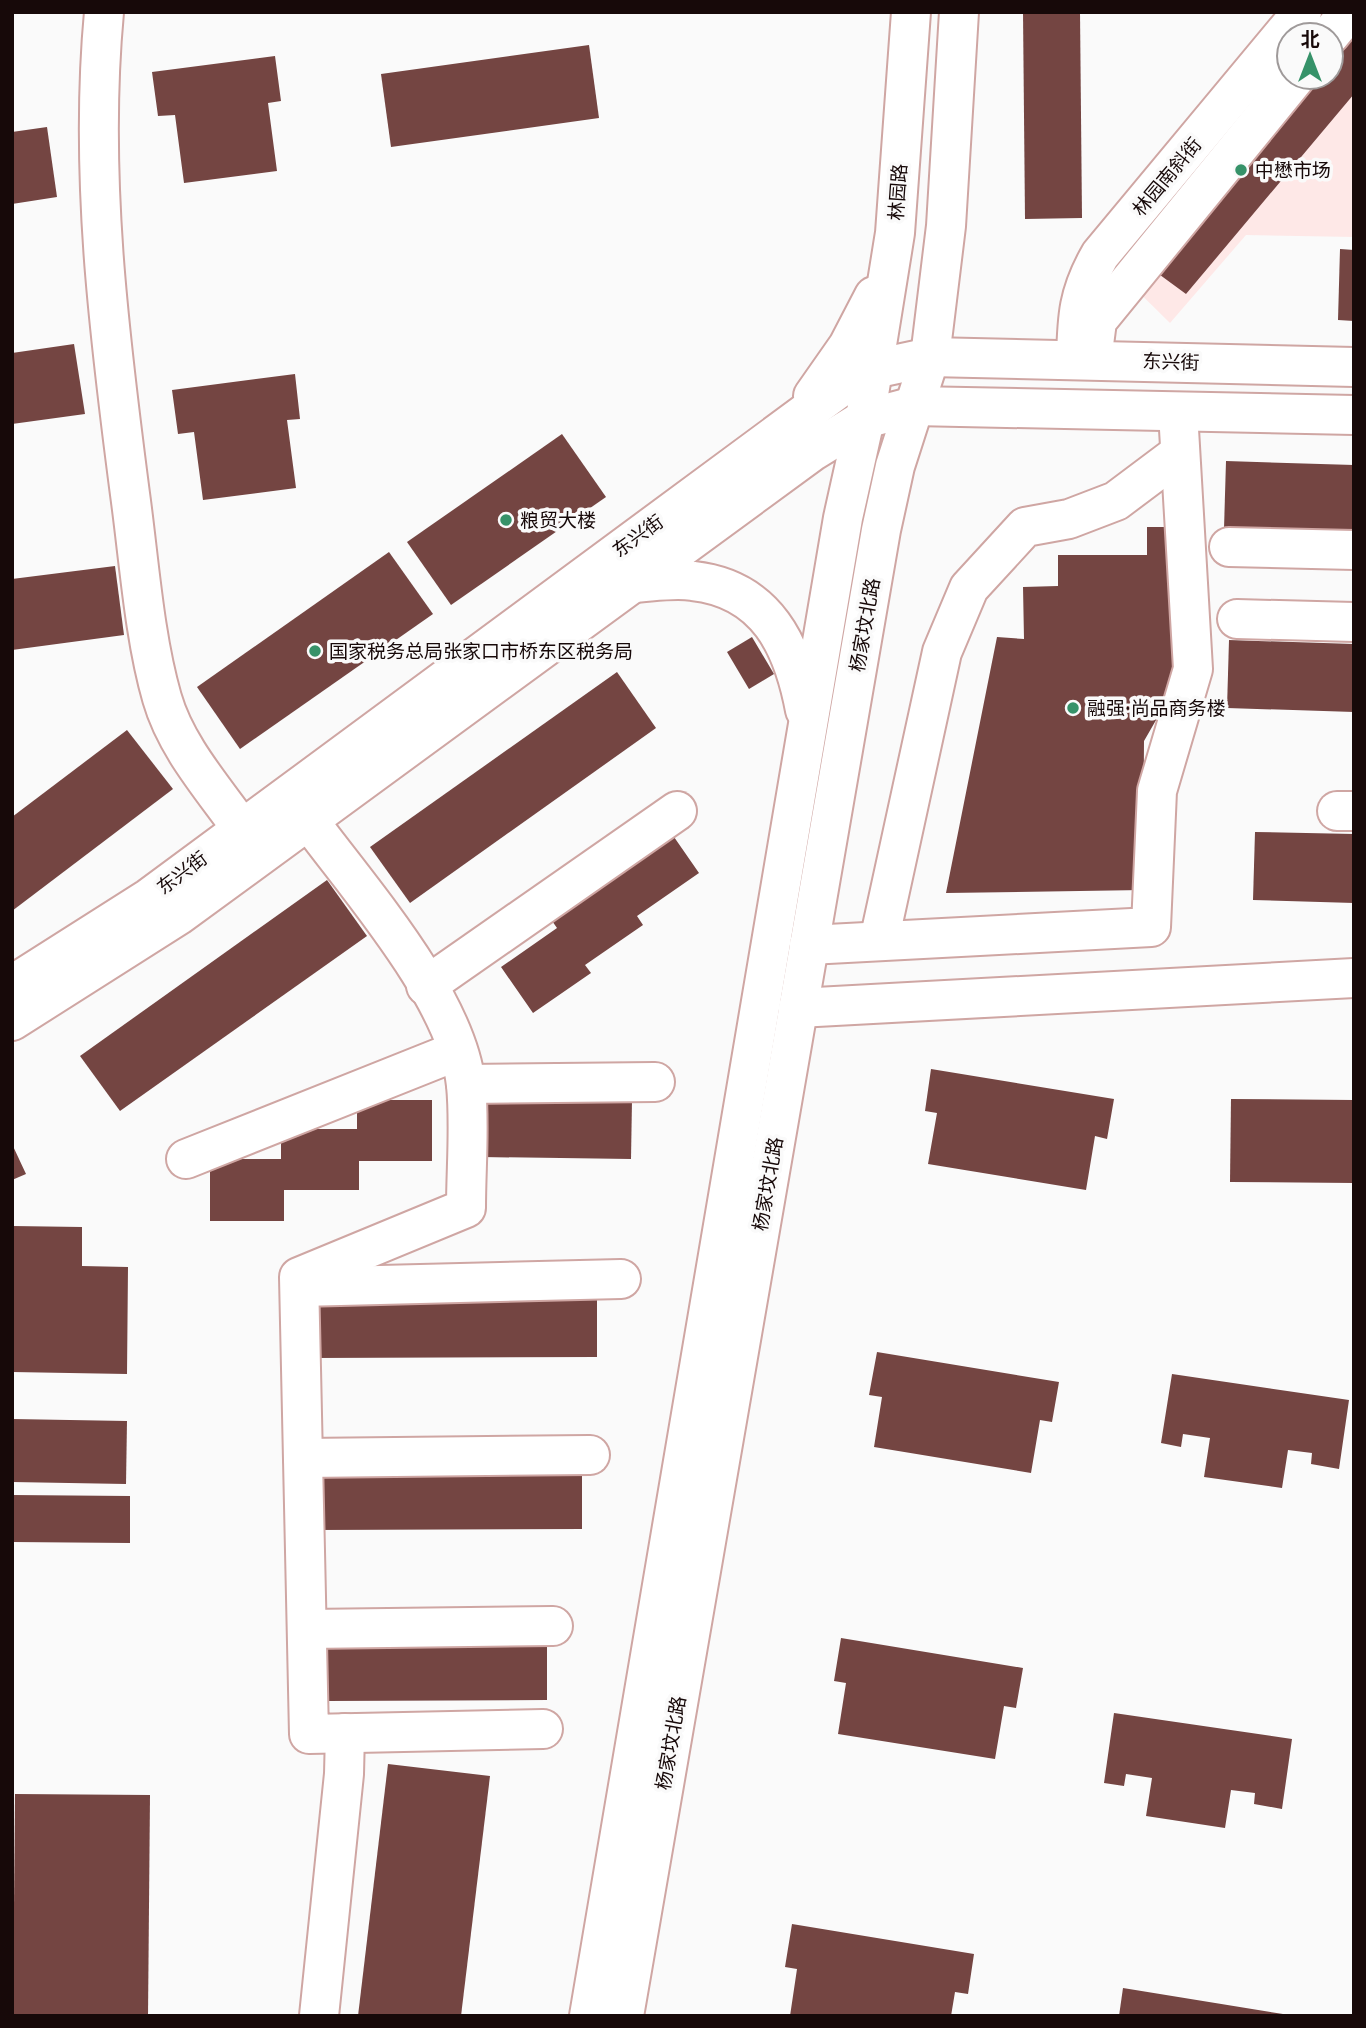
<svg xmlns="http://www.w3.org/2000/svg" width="1366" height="2028" viewBox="0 0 1366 2028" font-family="Inter,'Noto Sans SC',sans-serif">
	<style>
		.built { fill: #fee8e7 }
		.building { fill: #744542 }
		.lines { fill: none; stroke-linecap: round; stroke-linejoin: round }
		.minor-casing { stroke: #cfa6a3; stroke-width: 42 }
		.major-casing { stroke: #cfa6a3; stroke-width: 42 }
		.minor { stroke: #fff; stroke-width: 38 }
		.major { stroke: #fff; stroke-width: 38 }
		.poi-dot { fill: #369269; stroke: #fafafa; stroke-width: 2.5 }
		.labels { text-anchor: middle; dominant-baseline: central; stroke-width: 7; stroke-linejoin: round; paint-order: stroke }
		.poi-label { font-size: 19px; fill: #170909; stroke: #fafafa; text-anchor: start }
		.street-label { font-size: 19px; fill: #170909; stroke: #fafafa }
	</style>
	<rect width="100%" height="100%" fill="#fafafa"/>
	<polygon class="built" points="1315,12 1354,12 1354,237 1246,235 1170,323 1107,261 1289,43 1289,77 1331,77 1331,35 1296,35"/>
	<g class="building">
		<polygon points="1023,12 1080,12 1082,218 1025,219"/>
		<polygon points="1354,27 1354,94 1186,294 1156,272 1313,77 1331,77 1331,55"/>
		<polygon points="589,45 599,118 391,147 381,74"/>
		<polygon points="275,56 281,101 268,103 277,171 184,183 175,115 158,116 152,72"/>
		<polygon points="47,127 57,197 12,204 12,132"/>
		<polygon points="1340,249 1354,250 1354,321 1338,320"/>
		<polygon points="74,344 85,414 12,424 12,353"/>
		<polygon points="295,374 300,419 287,420 296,488 203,500 194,432 178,434 172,390"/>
		<polygon points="562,434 606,497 451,605 407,542"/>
		<polygon points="1226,461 1354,465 1354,533 1224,529"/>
		<polygon points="1147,527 1173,527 1182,675 1144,741 1143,890 946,893 997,637 1024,639 1023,587 1058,586 1058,555 1147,555"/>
		<polygon points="389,552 433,614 240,749 197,687"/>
		<polygon points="115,566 124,635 12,650 12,579"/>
		<polygon points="752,637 774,674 749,689 727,652"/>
		<polygon points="1229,640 1354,644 1354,712 1227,708"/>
		<polygon points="617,672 656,728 410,903 370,847"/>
		<polygon points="127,730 173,789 12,911 12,817"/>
		<polygon points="665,824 699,873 637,916 643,925 585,965 591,973 533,1013 501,967 557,928 550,918"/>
		<polygon points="1255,832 1354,834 1354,903 1253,900"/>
		<polygon points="327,880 367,936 120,1111 80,1056"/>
		<polygon points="931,1069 1114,1099 1107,1139 1095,1136 1086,1190 928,1164 937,1113 925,1111"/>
		<polygon points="483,1099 632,1100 631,1159 482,1157"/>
		<polygon points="1231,1099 1354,1100 1354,1183 1230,1182"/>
		<polygon points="357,1100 432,1100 432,1161 359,1161 359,1190 284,1190 284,1221 210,1221 210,1159 281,1159 281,1129 357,1129"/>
		<polygon points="12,1144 26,1174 12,1180"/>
		<polygon points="12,1226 82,1227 82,1266 128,1267 127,1374 12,1372"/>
		<polygon points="597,1295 597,1357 312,1358 311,1297"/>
		<polygon points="877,1352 1059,1382 1052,1422 1040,1420 1031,1473 874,1447 882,1397 869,1395"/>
		<polygon points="1172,1374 1349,1400 1339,1469 1311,1464 1312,1453 1288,1450 1282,1488 1204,1477 1210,1438 1183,1434 1181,1447 1161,1443"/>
		<polygon points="12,1419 127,1421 126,1484 12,1482"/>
		<polygon points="582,1467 582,1529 315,1530 315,1469"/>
		<polygon points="12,1495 130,1496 130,1543 12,1542"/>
		<polygon points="841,1638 1023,1668 1016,1708 1004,1706 995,1759 838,1734 846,1683 834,1681"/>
		<polygon points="547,1639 547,1700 327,1701 327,1640"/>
		<polygon points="1114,1713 1292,1739 1282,1809 1254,1804 1255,1793 1231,1790 1225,1828 1146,1816 1152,1778 1126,1774 1124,1786 1104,1783"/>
		<polygon points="388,1764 490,1776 461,2016 358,2016"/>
		<polygon points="15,1794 150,1795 148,2016 13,2016"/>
		<polygon points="792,1924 974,1954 968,1994 955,1992 951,2016 790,2016 797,1969 785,1967"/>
		<polygon points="1123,1988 1283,2014 1282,2016 1119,2016"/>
	</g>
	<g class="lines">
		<defs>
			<g id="minor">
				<path d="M 104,12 C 89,173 109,334 130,494 C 139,559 144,636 162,698 C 176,747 213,788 242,829"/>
				<polyline points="1330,35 1349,12"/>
				<path d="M 1076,359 C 1077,317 1078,293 1100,255 L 1302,12"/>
				<polyline points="1092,360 1097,321 1296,77"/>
				<polyline points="1229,547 1354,550"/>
				<polyline points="1237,619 1354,622"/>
				<polyline points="1337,811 1354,811"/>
				<path d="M 309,821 C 360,890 457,999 466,1085 C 470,1125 466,1168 466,1208 L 299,1277 L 309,1734 L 543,1729"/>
				<polyline points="879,941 942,652 969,588 1025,527 1069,519 1116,501 1180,453"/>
				<polyline points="809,945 1151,927 1157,791 1193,669 1178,412"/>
				<polyline points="426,986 677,811"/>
				<polyline points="798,1008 1354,978"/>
				<polyline points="466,1084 655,1082"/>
				<polyline points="186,1159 457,1051"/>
				<polyline points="300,1287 621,1279"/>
				<polyline points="303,1458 590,1455"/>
				<polyline points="307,1629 553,1626"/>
				<polyline points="319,2016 344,1774 345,1733"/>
			</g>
			<g id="major">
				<polyline points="813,396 848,346 874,296"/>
				<path d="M 633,583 C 652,582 674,578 693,581 C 767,589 793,646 805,710"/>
				<polyline points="12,985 149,898 853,378 874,369 930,357 1354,367"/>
				<polyline points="12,1021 179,915 813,451 865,419 914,406 1354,415"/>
				<polyline points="589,2016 843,518 865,419 895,233 911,12"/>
				<polyline points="624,2016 881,530 895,466 930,357 946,226 959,12"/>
			</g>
		</defs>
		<use href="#minor" class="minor-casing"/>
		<use href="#major" class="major-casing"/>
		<use href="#minor" class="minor"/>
		<use href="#major" class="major"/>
	</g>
	<g class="poi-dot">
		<circle cx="1241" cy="170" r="7"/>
		<circle cx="506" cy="520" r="7"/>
		<circle cx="315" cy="651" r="7"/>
		<circle cx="1073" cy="708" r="7"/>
	</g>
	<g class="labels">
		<g class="poi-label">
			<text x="1255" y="170">中懋市场</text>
			<text x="520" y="520">粮贸大楼</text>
			<text x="329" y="651">国家税务总局张家口市桥东区税务局</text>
			<text x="1087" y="708">融强·尚品商务楼</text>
		</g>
		<g class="street-label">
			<text transform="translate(1167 177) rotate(-50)">林园南斜街</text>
			<text transform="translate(898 192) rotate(-86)">林园路</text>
			<text transform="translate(1171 362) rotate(2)">东兴街</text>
			<text transform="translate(638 536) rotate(-36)">东兴街</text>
			<text transform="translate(865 625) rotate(-80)">杨家坟北路</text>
			<text transform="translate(182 873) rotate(-37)">东兴街</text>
			<text transform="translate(768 1184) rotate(-80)">杨家坟北路</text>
			<text transform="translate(671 1743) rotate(-80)">杨家坟北路</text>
		</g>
	</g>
	<rect width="1366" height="2028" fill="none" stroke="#170909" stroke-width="28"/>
	<g transform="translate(1310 56)"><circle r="33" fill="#fafafa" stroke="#9f9a9a" stroke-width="2"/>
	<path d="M0-5L12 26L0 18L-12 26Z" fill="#369269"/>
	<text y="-10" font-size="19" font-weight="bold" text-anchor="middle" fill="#170909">北</text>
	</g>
</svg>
